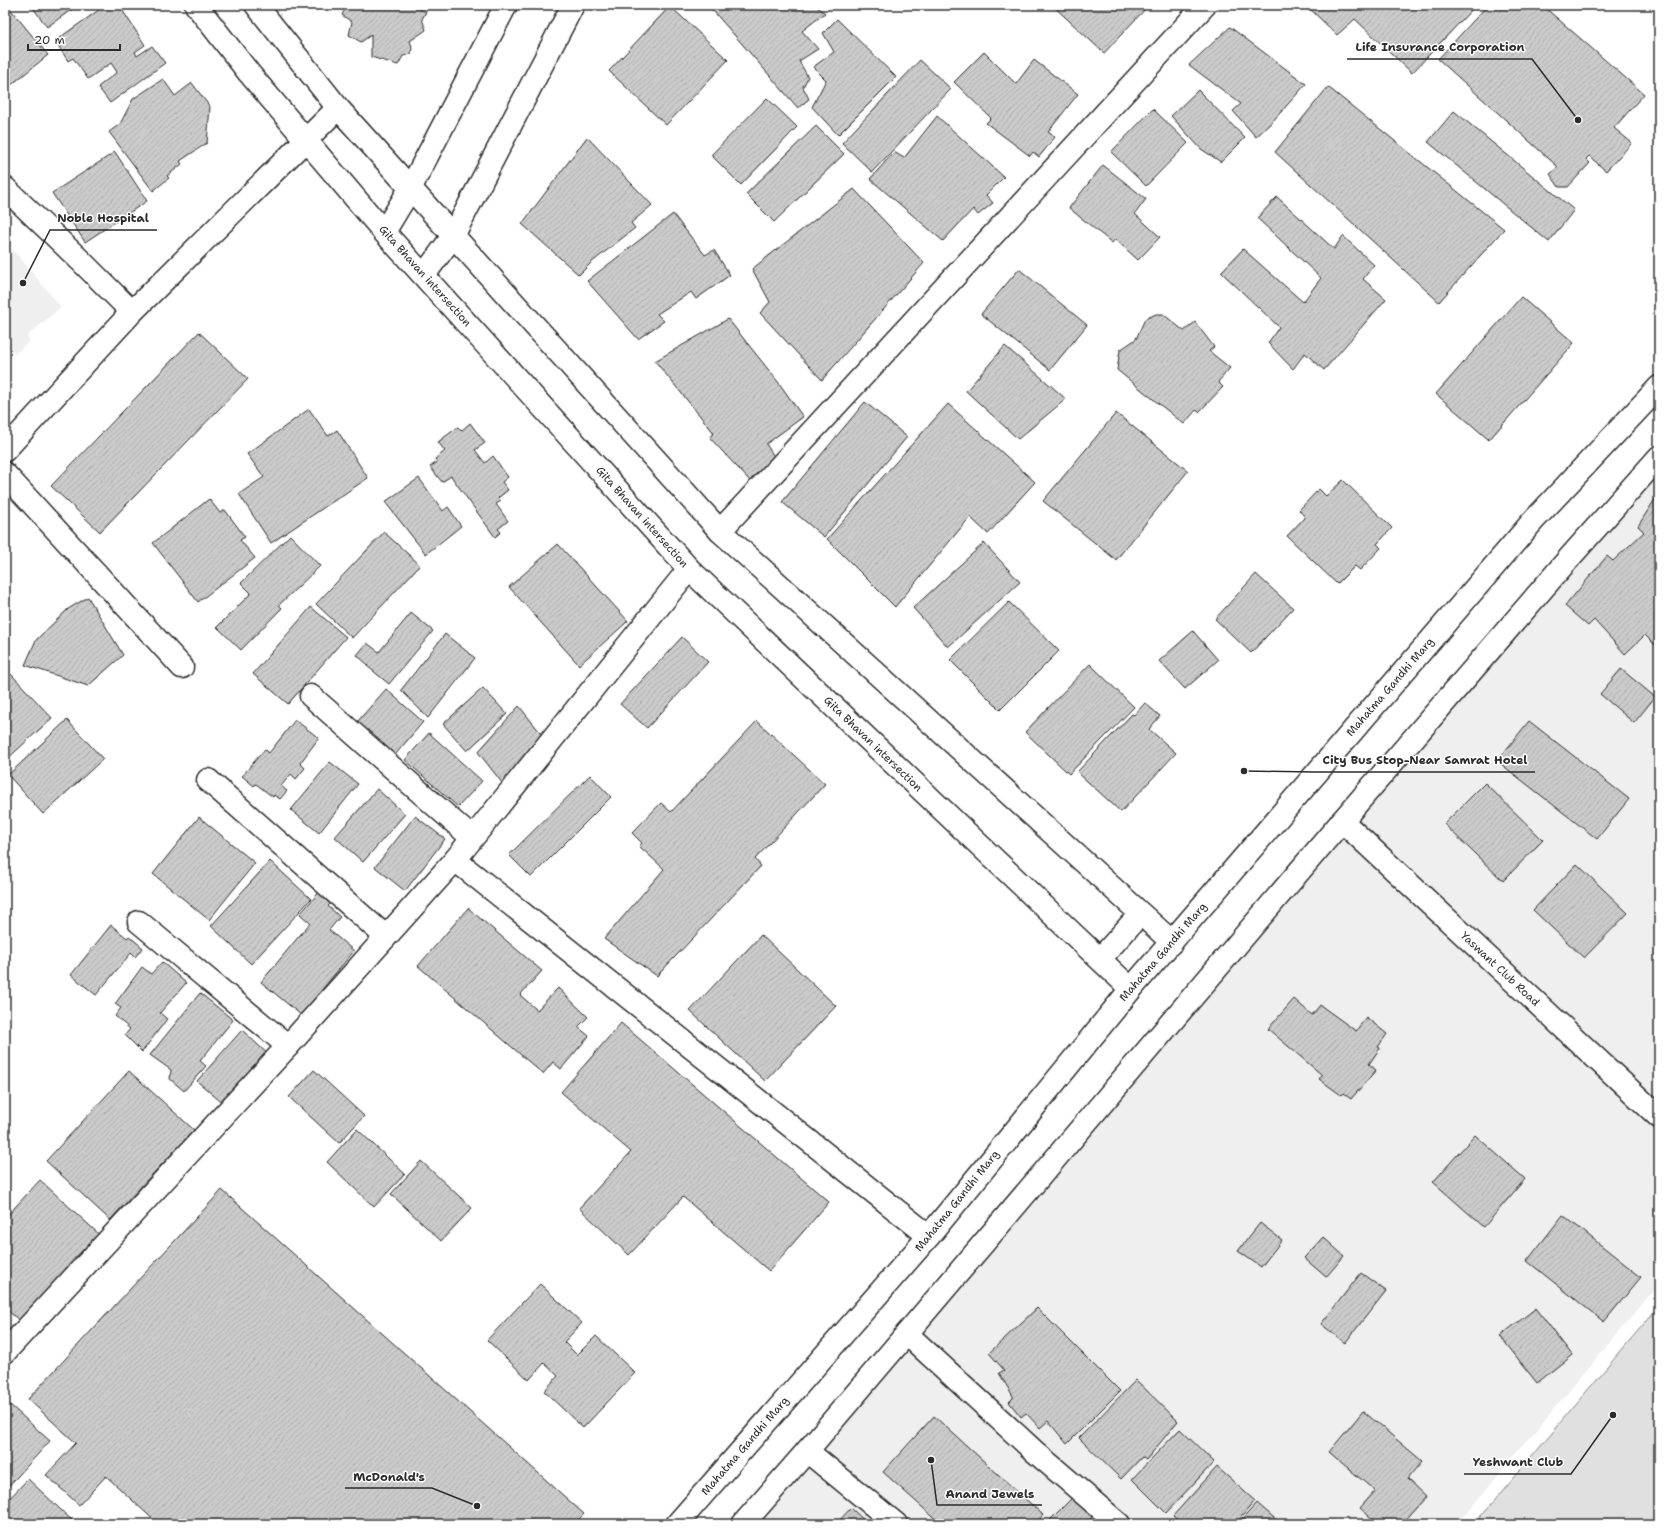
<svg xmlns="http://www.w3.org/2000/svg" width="1664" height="1529" viewBox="0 0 1664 1529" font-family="'Shantell Sans',sans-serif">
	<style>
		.built { fill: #efefef }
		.park { fill: #e0e0e0; stroke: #868686 }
		.building { fill: url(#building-hatch); stroke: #2b2b2b }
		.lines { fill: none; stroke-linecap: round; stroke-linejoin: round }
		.street-casing { stroke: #2b2b2b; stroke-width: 25 }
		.secondary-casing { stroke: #2b2b2b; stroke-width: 25 }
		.street { stroke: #fff; stroke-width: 22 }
		.secondary { stroke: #fff; stroke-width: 22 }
		.labels { text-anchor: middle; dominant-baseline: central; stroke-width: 3; stroke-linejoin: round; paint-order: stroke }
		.street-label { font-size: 11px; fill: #2b2b2b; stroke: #fff }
		.leader { fill: none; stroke: #2b2b2b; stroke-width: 1.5 }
		.callout-dot { fill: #2b2b2b; stroke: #fff; stroke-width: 1.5 }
		.callout-label { font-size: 12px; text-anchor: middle; font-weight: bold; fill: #2b2b2b; stroke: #fff; stroke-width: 3; stroke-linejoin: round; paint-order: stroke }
	</style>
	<defs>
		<pattern id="building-hatch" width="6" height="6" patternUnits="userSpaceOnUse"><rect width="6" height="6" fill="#cbcbcb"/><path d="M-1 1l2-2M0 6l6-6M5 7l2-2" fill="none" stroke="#aeaeae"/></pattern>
	</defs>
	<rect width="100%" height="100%" fill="#fff"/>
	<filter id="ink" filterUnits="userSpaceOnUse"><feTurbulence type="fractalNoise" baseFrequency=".025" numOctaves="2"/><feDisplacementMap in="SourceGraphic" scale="8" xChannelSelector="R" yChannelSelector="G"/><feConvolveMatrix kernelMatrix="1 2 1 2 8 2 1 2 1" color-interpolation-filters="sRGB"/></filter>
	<g filter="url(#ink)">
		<g class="built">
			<polygon points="14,251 61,307 27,336 30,341 15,354 11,349 5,354 5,258"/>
			<polygon points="1659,454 1659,1284 1457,1524 727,1524 1487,640"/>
		</g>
		<polygon class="park" points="1659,1306 1659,1524 1474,1524"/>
		<g class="building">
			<polygon points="5,5 7,5 48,55 5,90"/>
			<polygon points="31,5 78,5 47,27"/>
			<polygon points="106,5 119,5 145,45 135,52 137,56 152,46 165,63 110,103 98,87 117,72 111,63 88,79 73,58 68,61 56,42 60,40 59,38"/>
			<polygon points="347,5 411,5 426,12 422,19 426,30 410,41 412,47 411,54 403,56 398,65 371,57 371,35 361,42 349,35 352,22 342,15"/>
			<polygon points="708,5 815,5 825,13 802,31 818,49 799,61 808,77 803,87 809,99 798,108"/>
			<polygon points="1052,5 1149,5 1104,53"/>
			<polygon points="1306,5 1476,5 1412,73 1355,19 1337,35"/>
			<polygon points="1488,5 1542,5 1644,94 1614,128 1632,143 1606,171 1589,156 1586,159 1590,163 1568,187 1559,187 1550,174 1558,167 1438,59"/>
			<polygon points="670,6 728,60 666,125 609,71"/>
			<polygon points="837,19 896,77 838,135 812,107 826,80 813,67 834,52 823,33"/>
			<polygon points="1230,27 1306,84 1272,122 1256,137 1233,111 1241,104 1189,65"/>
			<polygon points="984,52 1016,84 1034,60 1078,94 1048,132 1055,137 1039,157 1033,152 1030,156 986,123 991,118 954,82"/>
			<polygon points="920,60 951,89 872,172 842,143"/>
			<polygon points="163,79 175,96 192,83 210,107 207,143 180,161 182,164 167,176 169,178 153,191 109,132 120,124 133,99"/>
			<polygon points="1328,87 1504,229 1439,302 1275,152"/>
			<polygon points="1198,90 1245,138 1221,162 1201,149 1171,116"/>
			<polygon points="767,98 797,127 741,185 711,155"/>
			<polygon points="1153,109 1188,143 1146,186 1111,152"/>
			<polygon points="1454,111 1574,210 1549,242 1428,142"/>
			<polygon points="937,116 1004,177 986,195 993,203 978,215 973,209 943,241 870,179 894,152 904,158"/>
			<polygon points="816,126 844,154 774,222 746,194"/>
			<polygon points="587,137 652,205 631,223 635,228 591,263 579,275 522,224"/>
			<polygon points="115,152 147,201 85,242 52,193"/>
			<polygon points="1103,165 1146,199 1135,214 1160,237 1138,260 1115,239 1112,243 1069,208"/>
			<polygon points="854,189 924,263 822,380 760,313 770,302 752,269"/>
			<polygon points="1277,197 1334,249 1343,236 1374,265 1363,279 1386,299 1324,370 1305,353 1293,369 1268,343 1279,327 1221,272 1243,249 1303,302 1321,278 1257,218"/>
			<polygon points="673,214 705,255 714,250 730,275 696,299 691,292 657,314 664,321 638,339 587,281"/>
			<polygon points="1019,269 1087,325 1050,370 981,314"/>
			<polygon points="1521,297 1574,343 1489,440 1436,394"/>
			<polygon points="1156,314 1163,314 1184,331 1195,322 1214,347 1209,351 1230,368 1218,382 1223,387 1199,412 1196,410 1184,424 1117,370 1120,350 1136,339 1145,319"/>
			<polygon points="728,319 779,383 803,417 766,444 775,458 750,481 710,438 714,433 655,361"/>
			<polygon points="199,332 248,379 100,532 51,486"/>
			<polygon points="1005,346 1066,399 1018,439 966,391"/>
			<polygon points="865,402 907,437 824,537 782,502"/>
			<polygon points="948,404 1035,482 988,534 970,517 895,607 827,539"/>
			<polygon points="309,409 328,436 337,430 368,478 271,543 239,494 264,477 247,454"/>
			<polygon points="1116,413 1188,471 1116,560 1043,501"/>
			<polygon points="470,423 485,443 475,450 485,463 493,456 508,477 502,482 508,490 498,498 501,501 496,504 508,521 498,529 501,532 495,537 451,476 442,482 430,467 437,462 435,459 445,451 438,442 458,427 461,431"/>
			<polygon points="419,478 443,511 448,507 461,526 426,554 385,502"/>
			<polygon points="1343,480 1392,528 1377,544 1381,548 1360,570 1355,566 1337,584 1287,536 1305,517 1299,510 1319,489 1326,496"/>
			<polygon points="1659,493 1659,649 1645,635 1625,654 1594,620 1588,626 1565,606 1607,556 1613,561 1644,532 1638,526"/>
			<polygon points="209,499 220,513 225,510 245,537 240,540 255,558 198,602 153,543"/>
			<polygon points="384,532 420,565 352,638 316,604"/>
			<polygon points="290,535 320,566 279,605 282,608 241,650 217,627 251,593 241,583"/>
			<polygon points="984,543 1020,582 948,647 913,608"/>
			<polygon points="558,544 628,621 579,665 509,587"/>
			<polygon points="1256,574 1293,608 1251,653 1215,619"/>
			<polygon points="88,597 123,655 88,686 25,665 36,640 68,609"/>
			<polygon points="1009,602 1059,651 1000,710 950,660"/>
			<polygon points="311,607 346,637 288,704 253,674"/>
			<polygon points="411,613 433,631 389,684 367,666 368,665 357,655 367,643 379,652"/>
			<polygon points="1193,631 1218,660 1185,689 1159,661"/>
			<polygon points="445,634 475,658 428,718 401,690"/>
			<polygon points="682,637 708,662 647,728 620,704"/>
			<polygon points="1090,664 1134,707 1069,774 1025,732"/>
			<polygon points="1621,669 1655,697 1634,723 1600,694"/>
			<polygon points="11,674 52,718 5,761 5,680"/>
			<polygon points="483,688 507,714 467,751 443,724"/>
			<polygon points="386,689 423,722 395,755 357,722"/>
			<polygon points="1145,703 1160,716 1149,729 1176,753 1121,812 1077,772 1132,714 1134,715"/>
			<polygon points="519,706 544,737 503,784 478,752"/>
			<polygon points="67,720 103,759 43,814 8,775"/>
			<polygon points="295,720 319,738 300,763 305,768 296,779 291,774 281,786 287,791 280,799 274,795 273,797 256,784 254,786 242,776 265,749 269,753"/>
			<polygon points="757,721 825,784 755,859 761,866 657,976 604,939 664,869 639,846 642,843 632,833 661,803 671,812"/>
			<polygon points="1529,721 1629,799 1597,839 1497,761"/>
			<polygon points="429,733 482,781 458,807 405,760"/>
			<polygon points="330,762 358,784 319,833 291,810"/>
			<polygon points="590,775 611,797 531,877 509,855"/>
			<polygon points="1485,783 1543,840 1503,881 1444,824"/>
			<polygon points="377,789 405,814 363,862 335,837"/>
			<polygon points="415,816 445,839 405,891 375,867"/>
			<polygon points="199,817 255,863 209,920 153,874"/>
			<polygon points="270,861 311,899 251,964 211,926"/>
			<polygon points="1577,864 1628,913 1584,958 1533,910"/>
			<polygon points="322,889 334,900 328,906 340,917 329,930 354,951 301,1015 261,982 310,923 300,914"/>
			<polygon points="468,908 542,971 520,995 537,1010 558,988 588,1017 578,1027 589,1036 561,1069 553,1062 543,1074 418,966"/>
			<polygon points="111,925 127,938 129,936 143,948 135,957 131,953 96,995 71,975"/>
			<polygon points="761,935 836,1006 765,1081 690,1011"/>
			<polygon points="162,962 186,983 160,1013 167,1019 142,1052 125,1035 130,1029 115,1016 121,1008 115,1004 142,967 151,974"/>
			<polygon points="200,993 233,1020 200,1061 206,1066 184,1091 170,1079 171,1070 150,1055"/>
			<polygon points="1294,999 1312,1015 1320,1005 1356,1031 1366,1017 1387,1034 1378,1047 1380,1048 1369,1064 1376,1070 1351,1099 1343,1093 1341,1095 1319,1079 1322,1075 1268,1029"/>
			<polygon points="621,1023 829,1202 769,1271 683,1197 629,1255 579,1208 631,1152 561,1092"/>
			<polygon points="242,1030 272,1058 228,1108 197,1081"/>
			<polygon points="314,1070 364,1116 339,1143 289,1097"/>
			<polygon points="129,1071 194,1130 110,1220 46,1161"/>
			<polygon points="357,1129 405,1174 374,1207 327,1162"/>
			<polygon points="1475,1135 1525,1179 1484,1227 1433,1182"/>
			<polygon points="421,1161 472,1208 441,1241 391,1194"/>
			<polygon points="40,1180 101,1236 22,1323 5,1308 5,1218"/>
			<polygon points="222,1190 584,1514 574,1524 158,1524 106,1476 79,1505 46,1475 76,1443 28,1399"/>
			<polygon points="1563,1215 1641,1277 1604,1322 1527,1261"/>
			<polygon points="1260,1223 1282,1240 1261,1267 1238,1251"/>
			<polygon points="1323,1237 1344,1256 1326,1277 1304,1258"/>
			<polygon points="1361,1273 1386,1291 1345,1343 1321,1324"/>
			<polygon points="540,1284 582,1323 564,1342 577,1355 596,1336 635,1373 583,1428 544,1391 558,1376 544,1363 529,1380 487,1340"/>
			<polygon points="1037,1308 1120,1391 1067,1444 1048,1421 1040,1428 1026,1413 1021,1417 1009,1402 1013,1398 1013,1396 999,1373 1004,1370 989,1353"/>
			<polygon points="1536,1308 1572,1355 1537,1383 1500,1336"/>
			<polygon points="1136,1380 1178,1421 1146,1460 1142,1457 1121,1479 1079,1438"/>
			<polygon points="8,1403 50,1441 5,1490 5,1407"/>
			<polygon points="1363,1411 1422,1461 1407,1479 1426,1497 1402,1524 1378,1524 1360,1508 1375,1491 1329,1452"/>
			<polygon points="934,1416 1043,1515 1035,1524 941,1524 883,1472"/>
			<polygon points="1180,1429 1214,1462 1166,1513 1132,1479"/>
			<polygon points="1217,1467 1255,1501 1235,1524 1182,1524 1173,1516"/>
			<polygon points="28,1479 76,1524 5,1524 5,1503"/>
			<polygon points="1072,1498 1092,1517 1085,1524 1046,1524"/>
			<polygon points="1257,1503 1281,1524 1238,1524"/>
			<polygon points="851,1508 868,1524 836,1524"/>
		</g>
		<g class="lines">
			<defs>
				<g id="street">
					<polyline points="5,188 83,263 132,312"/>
					<polyline points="5,450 132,312 338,108"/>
					<polyline points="5,474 182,667"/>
					<polyline points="720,531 1205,5"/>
					<polyline points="311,696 472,838"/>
					<polyline points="208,780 385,936"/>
					<polyline points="1342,821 1659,1117"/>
					<polyline points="455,860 929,1236"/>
					<polyline points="139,922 288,1046"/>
					<polyline points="907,1334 1034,1451 1119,1524"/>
					<polyline points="5,1352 288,1046 455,860 689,569"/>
					<polyline points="807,1451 896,1524"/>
				</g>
				<g id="secondary">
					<polyline points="196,5 249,73 384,232 689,569 1131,989"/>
					<polyline points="256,5 338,108 720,531 1172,942"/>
					<polyline points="384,232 410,189 506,5"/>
					<polyline points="424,275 453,236 573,5"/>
					<polyline points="1100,959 1140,914"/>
					<polyline points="677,1524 929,1236 1131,989 1533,521 1659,387"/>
					<polyline points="743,1524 807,1451 1342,821 1571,556 1659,457"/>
				</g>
			</defs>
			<use href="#street" class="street-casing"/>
			<use href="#secondary" class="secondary-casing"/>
			<use href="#street" class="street"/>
			<use href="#secondary" class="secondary"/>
		</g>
	</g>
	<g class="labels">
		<g class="street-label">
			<text transform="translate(425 276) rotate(48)">Gita Bhavan intersection</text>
			<text transform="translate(642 517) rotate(48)">Gita Bhavan intersection</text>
			<text transform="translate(1390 687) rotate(-49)">Mahatma Gandhi Marg</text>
			<text transform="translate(873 744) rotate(44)">Gita Bhavan intersection</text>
			<text transform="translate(1163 952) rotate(-49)">Mahatma Gandhi Marg</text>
			<text transform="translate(1500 969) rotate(43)">Yaswant Club Road</text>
			<text transform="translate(957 1201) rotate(-51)">Mahatma Gandhi Marg</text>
			<text transform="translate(745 1446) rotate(-49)">Mahatma Gandhi Marg</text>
		</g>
	</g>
	<path class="leader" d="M1578 120L1532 59H1347M23 283L50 230H157M1244 771L1314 772H1535M1613 1415L1571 1474H1464M477 1506L432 1488H345M931 1460L937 1505H1042"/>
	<g class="callout-dot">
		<circle cx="1578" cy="120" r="4"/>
		<circle cx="23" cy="283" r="4"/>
		<circle cx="1244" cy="771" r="4"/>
		<circle cx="1613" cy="1415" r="4"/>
		<circle cx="477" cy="1506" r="4"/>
		<circle cx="931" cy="1460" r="4"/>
	</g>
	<g class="callout-label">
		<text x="1440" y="51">Life Insurance Corporation</text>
		<text x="103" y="222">Noble Hospital</text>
		<text x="1425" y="764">City Bus Stop-Near Samrat Hotel</text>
		<text x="1518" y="1466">Yeshwant Club</text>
		<text x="389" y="1481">McDonald's</text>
		<text x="990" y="1498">Anand Jewels</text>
	</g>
	<rect width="1664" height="1529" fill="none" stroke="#fff" stroke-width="20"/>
	<rect x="10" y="10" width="1644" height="1509" fill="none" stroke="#2b2b2b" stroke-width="1.5" filter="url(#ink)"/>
	<path d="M28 44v6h92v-6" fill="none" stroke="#2b2b2b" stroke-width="2"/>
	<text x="34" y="44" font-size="12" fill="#2b2b2b" stroke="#ffffff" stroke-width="3" paint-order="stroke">20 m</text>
</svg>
